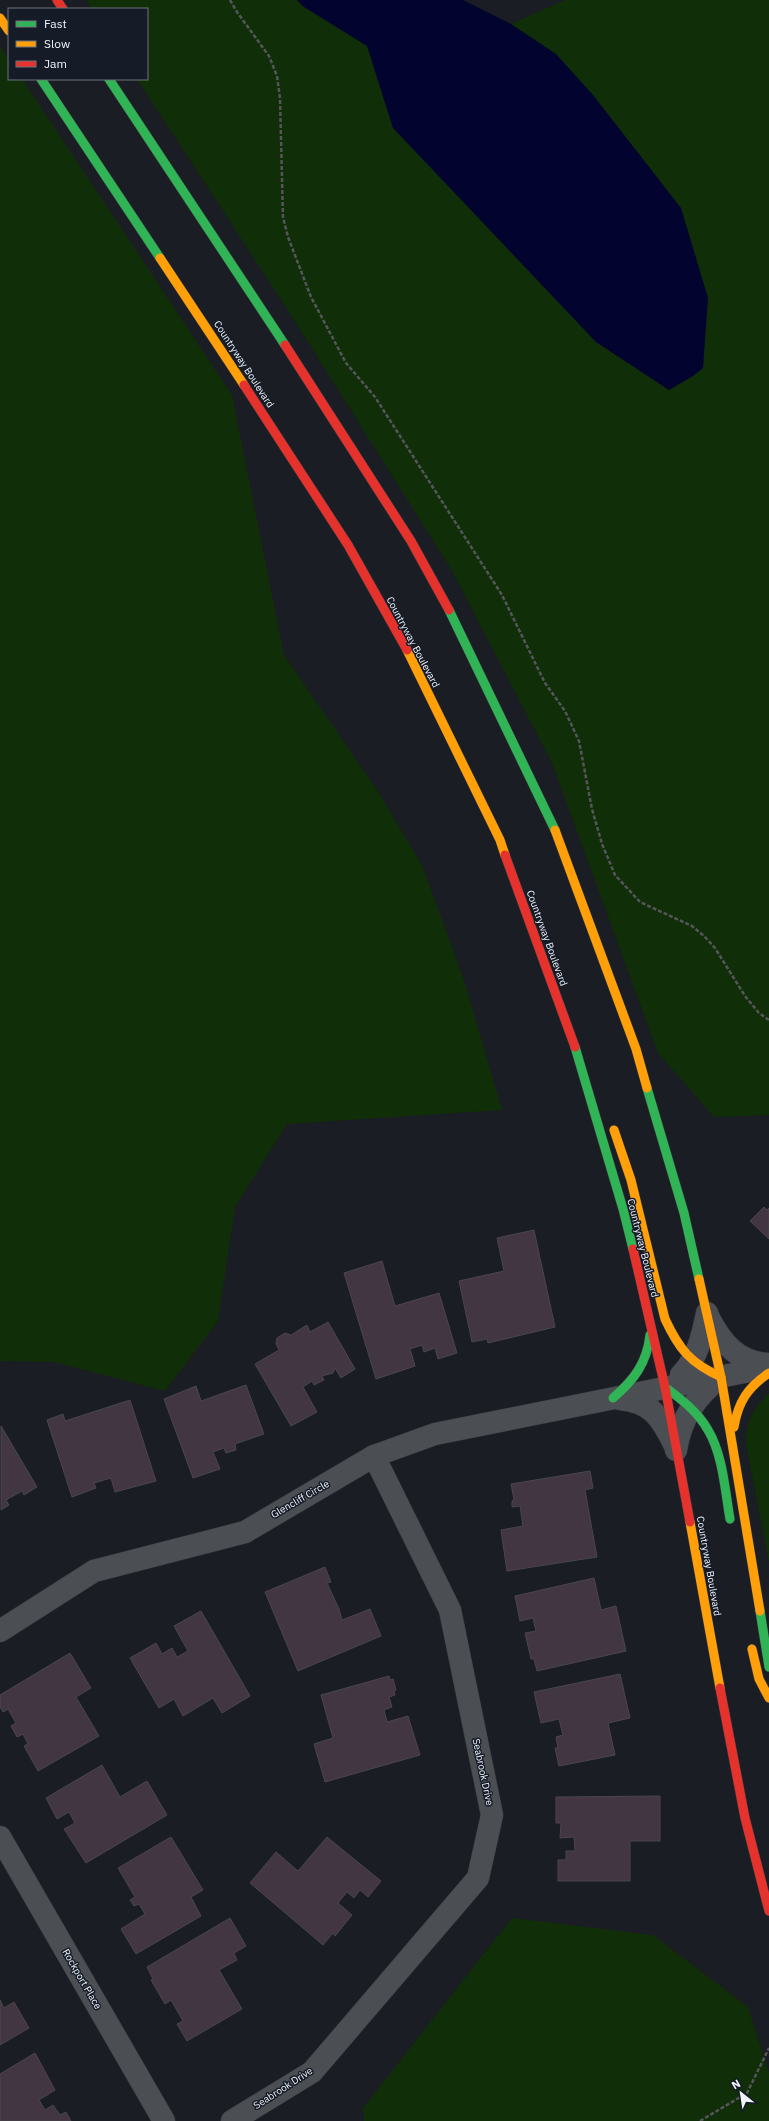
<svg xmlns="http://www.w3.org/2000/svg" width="769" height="2121" viewBox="0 0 769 2121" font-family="'IBM Plex Sans',sans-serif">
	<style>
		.green { fill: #102e08 }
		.water { fill: #02042f }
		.building { fill: #423642; stroke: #49474b }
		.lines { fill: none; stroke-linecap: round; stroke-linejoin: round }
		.street-casing { stroke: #383a40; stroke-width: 23 }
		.fast-casing { stroke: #383a40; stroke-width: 10 }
		.slow-casing { stroke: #383a40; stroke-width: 10 }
		.jam-casing { stroke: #383a40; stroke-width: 10 }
		.path { stroke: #54565a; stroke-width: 2.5; stroke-dasharray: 4 2; stroke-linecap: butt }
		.street { stroke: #4b4e53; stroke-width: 22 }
		.fast { stroke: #30b455; stroke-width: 9 }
		.slow { stroke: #ff9f0a; stroke-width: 9 }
		.jam { stroke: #e5322d; stroke-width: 9 }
		.labels { text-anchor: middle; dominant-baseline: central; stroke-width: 3; stroke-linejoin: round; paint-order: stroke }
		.street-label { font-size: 10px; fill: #f1f5fd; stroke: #161c27 }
	</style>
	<rect width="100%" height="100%" fill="#1a1d23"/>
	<g class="green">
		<polygon points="86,0 463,0 511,24 565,0 769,0 769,1115 714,1117 658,1053 552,763 451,569 289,312 137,79 147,79 147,9 92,9"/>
		<polygon points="0,46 9,60 9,79 22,79 232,395 284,655 377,790 422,865 464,980 502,1110 287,1124 235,1207 218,1321 165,1391 54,1362 0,1361"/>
		<path d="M 769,1393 L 769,1563 L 746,1444 C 745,1423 753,1408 769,1393 Z"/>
		<polygon points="512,1918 653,1935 748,2007 769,2073 769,2121 364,2121 363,2108"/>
	</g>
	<polygon class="water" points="297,0 463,0 511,24 556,54 593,95 681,208 708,298 703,368 693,376 669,390 596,342 393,128 367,46 304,7"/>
	<g class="building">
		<polygon points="764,1207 767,1210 769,1208 769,1239 750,1221"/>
		<polygon points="534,1230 555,1327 488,1343 487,1339 472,1342 459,1281 504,1271 497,1238"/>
		<polygon points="382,1261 395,1306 439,1293 457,1353 438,1359 435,1348 424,1352 422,1345 410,1349 415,1366 376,1379 344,1273"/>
		<polygon points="328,1322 355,1369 341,1378 335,1368 333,1373 322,1376 324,1380 314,1385 312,1381 303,1387 317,1412 291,1426 255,1364 279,1350 276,1344 277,1338 285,1333 291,1335 307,1325 310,1332"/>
		<polygon points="246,1385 264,1434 235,1444 236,1450 226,1453 224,1448 213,1452 220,1469 193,1478 164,1399 196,1386 201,1401"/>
		<polygon points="130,1400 156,1481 115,1492 111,1478 94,1483 96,1488 72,1497 47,1420 63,1414 65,1421"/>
		<polygon points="1,1426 37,1487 24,1495 22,1491 6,1500 9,1505 1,1510"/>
		<polygon points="590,1471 593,1488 585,1490 597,1557 507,1571 501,1530 523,1526 520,1506 512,1507 512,1501 514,1500 511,1484"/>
		<polygon points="325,1567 331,1582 327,1583 339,1609 342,1620 370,1609 381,1636 298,1671 265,1592"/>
		<polygon points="594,1578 601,1610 616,1606 626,1651 537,1671 534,1659 531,1659 525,1633 536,1631 533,1618 520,1621 515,1596"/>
		<polygon points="201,1611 250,1696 222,1713 213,1698 183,1716 174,1699 159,1708 130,1658 156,1643 162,1654 172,1648 177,1657 188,1651 174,1626"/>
		<polygon points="70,1653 91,1688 76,1697 99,1736 38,1771 24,1746 28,1744 23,1734 17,1737 11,1726 16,1723 8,1709 3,1712 0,1707 0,1695"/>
		<polygon points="620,1674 630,1718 608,1723 615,1755 559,1766 555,1748 558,1748 556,1737 563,1735 559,1719 541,1723 534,1692"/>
		<polygon points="389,1676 390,1680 393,1679 396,1690 394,1691 395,1695 389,1697 392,1707 384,1710 387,1722 408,1716 420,1755 325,1782 314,1744 333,1738 321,1695"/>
		<polygon points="102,1765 120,1797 147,1781 167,1815 86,1863 64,1829 75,1823 69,1812 57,1819 46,1798"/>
		<polygon points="660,1796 660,1841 630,1841 630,1881 558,1881 558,1860 566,1860 566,1851 575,1851 574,1837 560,1838 561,1823 556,1823 556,1797"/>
		<polygon points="171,1837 203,1890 191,1897 201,1916 136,1954 121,1929 145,1914 139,1904 134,1906 130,1900 135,1897 118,1868"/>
		<polygon points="327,1837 381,1881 368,1897 360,1890 354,1898 347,1892 338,1903 352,1915 335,1936 333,1933 323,1945 250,1883 276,1852 298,1871"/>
		<polygon points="230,1918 246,1946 234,1953 237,1960 219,1970 242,2009 187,2041 177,2024 183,2021 171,2000 165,2004 151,1980 153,1979 147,1967"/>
		<polygon points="0,2000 4,2008 14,2002 29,2028 0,2045"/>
		<polygon points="35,2053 55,2090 39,2100 45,2110 53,2105 60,2115 66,2112 71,2121 0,2121 0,2074"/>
	</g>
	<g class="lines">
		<defs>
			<g id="street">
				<path d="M 709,1318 C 722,1343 738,1363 769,1364"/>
				<path d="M 681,1375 C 698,1357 702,1337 707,1313"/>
				<path d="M 620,1399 C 651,1402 661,1417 674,1444"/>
				<path d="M 676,1450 C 681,1418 696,1396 721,1377"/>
				<polyline points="0,1631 94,1571 245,1532 374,1456 435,1434 769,1367"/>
				<polyline points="0,1837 164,2121"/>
				<polyline points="232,2121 312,2072 478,1878 492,1815 450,1610 374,1456"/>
			</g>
			<g id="fast">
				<polyline points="41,79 160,258"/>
				<polyline points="109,79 285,345"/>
				<polyline points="449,610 555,830"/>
				<polyline points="575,1047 623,1209 633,1249"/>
				<polyline points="647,1088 684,1213 699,1279"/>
				<path d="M 665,1387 C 681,1399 698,1412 708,1430 C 723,1455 725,1491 730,1519"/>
				<path d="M 613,1398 C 634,1380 647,1363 650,1335"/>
				<polyline points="760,1611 769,1667"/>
			</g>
			<g id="slow">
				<polyline points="0,18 9,31"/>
				<polyline points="160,258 244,385"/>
				<polyline points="407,650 500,840 505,855"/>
				<polyline points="555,830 636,1049 647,1088"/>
				<path d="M 614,1130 L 631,1180 L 665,1319 C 679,1349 690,1363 721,1377"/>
				<polyline points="699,1279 721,1377 760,1611"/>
				<path d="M 734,1427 C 738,1402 748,1387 769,1373"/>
				<polyline points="690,1522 720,1688"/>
				<polyline points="752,1649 759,1679 769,1698"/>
			</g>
			<g id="jam">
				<polyline points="57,0 63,9"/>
				<polyline points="285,345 411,541 449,610"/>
				<polyline points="244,385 348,545 407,650"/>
				<polyline points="505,855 575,1047"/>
				<polyline points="633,1249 665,1387 690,1522"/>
				<polyline points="720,1688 745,1818 769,1911"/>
			</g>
		</defs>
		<use href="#street" class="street-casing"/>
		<use href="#fast" class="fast-casing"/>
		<use href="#slow" class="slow-casing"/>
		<use href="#jam" class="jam-casing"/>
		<g class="path">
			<polyline points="230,0 237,12 269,56 277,76 280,98 283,217 288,237 311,297 346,363 375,397 502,595 545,683 565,711 579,741 592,809 602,844 615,875 640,902 692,926 704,936 715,948 745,996 759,1013 769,1020"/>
			<polyline points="700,2121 747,2093 769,2048"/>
		</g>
		<use href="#street" class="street"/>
		<use href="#fast" class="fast"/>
		<use href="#slow" class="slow"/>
		<use href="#jam" class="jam"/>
	</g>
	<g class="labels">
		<g class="street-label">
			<text transform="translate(244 364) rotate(57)">Countryway Boulevard</text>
			<text transform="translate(413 642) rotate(62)">Countryway Boulevard</text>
			<text transform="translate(547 938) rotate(70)">Countryway Boulevard</text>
			<text transform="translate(643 1248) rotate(76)">Countryway Boulevard</text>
			<text transform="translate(300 1499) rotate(-30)">Glencliff Circle</text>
			<text transform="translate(709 1566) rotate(80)">Countryway Boulevard</text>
			<text transform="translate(483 1772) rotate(78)">Seabrook Drive</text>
			<text transform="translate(82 1979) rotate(60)">Rockport Place</text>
			<text transform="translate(283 2088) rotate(-33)">Seabrook Drive</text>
		</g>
	</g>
	<rect x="8" y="8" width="140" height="72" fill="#161c27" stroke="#6e737d"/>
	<rect x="16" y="21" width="20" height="6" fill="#30b455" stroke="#6e737d"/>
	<text x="44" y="28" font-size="12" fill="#f1f5fd">Fast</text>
	<rect x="16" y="41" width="20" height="6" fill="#ff9f0a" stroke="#6e737d"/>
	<text x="44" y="48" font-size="12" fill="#f1f5fd">Slow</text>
	<rect x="16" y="61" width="20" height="6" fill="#e5322d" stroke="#6e737d"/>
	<text x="44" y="68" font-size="12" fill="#f1f5fd">Jam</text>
	<g transform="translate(741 2093) rotate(330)" stroke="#161c27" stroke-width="3" paint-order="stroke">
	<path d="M0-3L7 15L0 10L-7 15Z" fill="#f1f5fd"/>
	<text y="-6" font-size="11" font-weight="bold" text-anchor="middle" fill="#f1f5fd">N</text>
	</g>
</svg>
